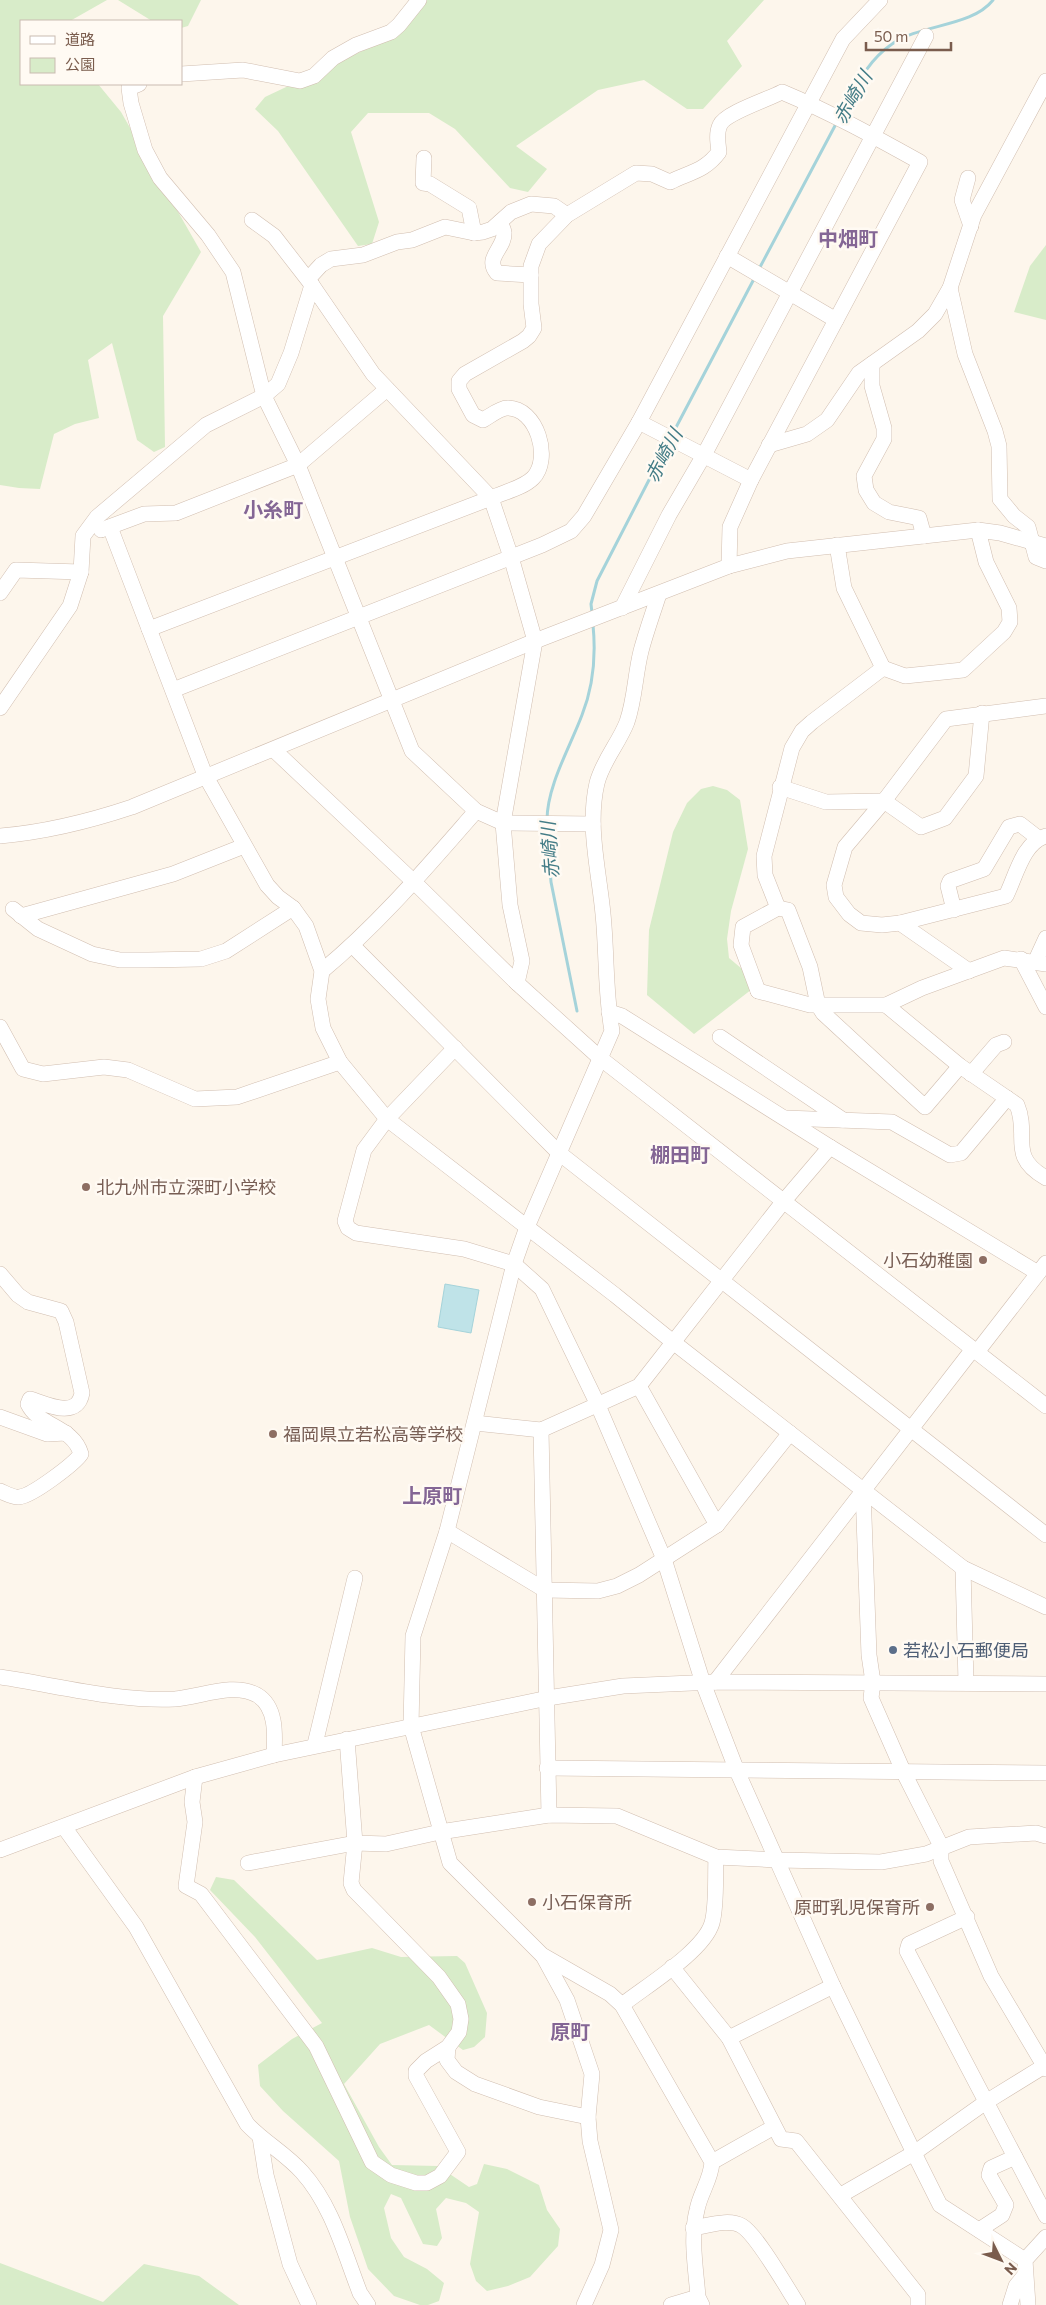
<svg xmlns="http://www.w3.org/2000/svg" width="1046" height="2305" viewBox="0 0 1046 2305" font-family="Commissioner,'Noto Sans JP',sans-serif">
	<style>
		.green { fill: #d8ecc9 }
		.water { fill: #bfe3e8; stroke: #a5d3da }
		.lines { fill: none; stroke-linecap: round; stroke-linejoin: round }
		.stream { stroke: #a5d3da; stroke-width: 3 }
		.minor-casing { stroke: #d1beb0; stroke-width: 16 }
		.minor { stroke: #fff; stroke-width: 15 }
		.education-dot { fill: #8d6e63; stroke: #fffaf3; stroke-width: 2 }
		.service-dot { fill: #5c6f8a; stroke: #fffaf3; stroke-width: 2 }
		.labels { text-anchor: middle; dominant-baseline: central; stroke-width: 5; stroke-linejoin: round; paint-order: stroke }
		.education-label { font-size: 18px; fill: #785e54; stroke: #fffaf3; text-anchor: start }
		.service-label { font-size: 18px; fill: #4e5e75; stroke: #fffaf3; text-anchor: start }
		.water-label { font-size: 19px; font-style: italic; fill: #437c86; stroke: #fffaf3 }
		.quarter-label { font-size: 20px; font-weight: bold; fill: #846695; stroke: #fffaf3 }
	</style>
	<rect width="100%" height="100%" fill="#fdf6ec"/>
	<g class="green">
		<polygon points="0,0 107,0 70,21 21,21 21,84 98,84 121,112 201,252 163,316 165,447 154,452 137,440 112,343 88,360 99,418 75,424 54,434 40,489 19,488 0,485"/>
		<polygon points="118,0 201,0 188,26 181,28 181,21 152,21"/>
		<polygon points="418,0 764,0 727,41 742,66 703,109 687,109 644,80 598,90 516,146 547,169 528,192 510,188 455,129 429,113 368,113 351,132 379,222 372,244 358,246 278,131 255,109 265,97 398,34"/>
		<polygon points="1046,245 1046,320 1014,312 1030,266"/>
		<polygon points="713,786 727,790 740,800 748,849 731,911 727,939 729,958 748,974 756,986 694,1034 647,995 649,930 673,832 687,803 701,789"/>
		<polygon points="216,1877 234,1880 317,1960 372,1948 401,1957 457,1956 465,1963 487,2013 485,2037 474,2047 463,2050 429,2025 380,2044 344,2084 379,2147 392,2165 438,2166 469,2187 477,2184 484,2164 507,2169 539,2185 547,2210 560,2229 558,2246 530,2277 508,2286 487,2291 476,2281 470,2264 479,2212 466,2203 446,2198 436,2209 442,2238 437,2246 423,2244 401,2198 391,2194 384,2208 391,2238 404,2257 427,2269 444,2283 439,2301 428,2305 420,2305 394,2296 368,2269 350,2217 339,2161 283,2111 260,2086 258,2065 292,2039 322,2023 255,1937 210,1890"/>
		<polygon points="0,2263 103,2302 144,2264 199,2276 239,2305 0,2305"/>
	</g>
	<polygon class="water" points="445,1284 479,1290 471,1333 438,1327"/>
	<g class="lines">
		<g class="stream">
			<path d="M 841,114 C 856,87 866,62 892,44 C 920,24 972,27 993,0"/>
			<polyline points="759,269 837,122"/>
			<polyline points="672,435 755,277"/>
			<polyline points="592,613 591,604 597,581 668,443"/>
			<path d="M 547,820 C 547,786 570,747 582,715 C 593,687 596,655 593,625"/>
			<polyline points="547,829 551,882 577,1011"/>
		</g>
		<defs>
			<g id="minor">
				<polyline points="181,74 243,70 300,81 314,76 333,58 356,45 391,32 399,25 419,0"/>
				<polyline points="139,84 129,88 131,103 145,150 160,178 208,235 233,272 264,396 298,465 412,751 476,811 503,823 593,824"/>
				<polyline points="424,158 423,183 430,184 469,208 474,233"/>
				<polyline points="968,178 962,200 971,226"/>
				<polyline points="252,220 274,236 312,285"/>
				<path d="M 500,222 C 501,225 504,229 504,233 C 505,248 484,258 497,273 L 531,275"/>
				<polyline points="727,256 836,320"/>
				<polyline points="309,278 321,265 331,259 363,255 397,242 412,240 445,227 474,233 483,232 492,229 511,212 531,204 554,206 567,215"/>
				<polyline points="950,288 965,354 995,431 999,446 1000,499 1014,516 1028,527 1036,557 1046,561"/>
				<polyline points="872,364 872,386 884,428 884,439 864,476 866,490 874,503 889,512 919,518 924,536"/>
				<polyline points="639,422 751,480"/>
				<polyline points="769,445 807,434 827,420 859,373 918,331 935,314 950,288 974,215 1046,81"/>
				<polyline points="110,527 205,775 267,885 278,897 293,908 306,926 322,971 318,999 323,1028 340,1062 387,1119 615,1295 673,1342 963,1568 1046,1607"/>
				<polyline points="101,530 144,514 176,513 298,465 387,389"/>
				<polyline points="0,593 16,570 81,572"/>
				<path d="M 659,594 C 653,613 646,632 641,651 C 635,675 635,699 627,722 C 619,743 603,760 597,783 C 587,826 599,871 603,914 C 607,953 605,992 612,1031 L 527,1227 L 514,1264 L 447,1531 L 413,1636 L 411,1726 L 450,1863 L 542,1955 L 610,1994 L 622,2005 L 712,2162 C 711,2180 700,2193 697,2210 C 690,2238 696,2269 698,2297 L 702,2305"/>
				<polyline points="622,608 669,515 704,455 926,36"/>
				<path d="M 149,629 L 491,498 C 504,492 523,488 533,478 C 552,459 537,407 507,408 C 500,408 490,416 483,420 L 473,415 L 459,389 L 459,381 L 465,374 L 523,341 L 529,336 L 534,328 L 531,304 L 531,266 L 539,244 L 567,215 L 636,173 L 652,174 L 670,182 C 690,172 705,171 719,152 C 718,144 716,133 720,125 C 725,113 769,99 782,92 C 830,112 875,137 920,162 L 751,480 L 730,527 L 729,566"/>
				<polyline points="883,668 905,676 963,670 1004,632 1010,622 1009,608 986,562 978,530"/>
				<polyline points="173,690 542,545 571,531 584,516 639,422 843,39 880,0"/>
				<path d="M 1046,706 L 946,719 L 884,801 L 845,847 L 834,885 L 836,897 L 849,914 L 861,923 L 882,925 L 900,923 L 1006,896 C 1016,876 1023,842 1046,836"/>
				<polyline points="0,708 70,606 81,572 83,536 97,517 206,425 264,396 278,384 291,353 312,285 373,374 491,498 511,557 535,641 503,823 510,905 522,961 517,983"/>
				<polyline points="274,750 414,882 517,983 600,1058 1046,1406"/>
				<polyline points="780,787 826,802 884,801 921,827 945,818 976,776 982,713"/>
				<path d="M 0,836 C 47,832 87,822 132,807 L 535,641 L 729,566 L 787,551 L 978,530 L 1000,533 L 1046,546"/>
				<polyline points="778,908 788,910 810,967 818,1005 823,1013 925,1107 960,1066"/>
				<polyline points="13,909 38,929 92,954 120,960 148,960 201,959 226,951 293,908"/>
				<polyline points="954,910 948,886 950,881 984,869 1009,827 1020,824 1038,838"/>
				<polyline points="21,916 173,874 244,846"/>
				<polyline points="900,923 969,971"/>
				<polyline points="353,946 559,1153 1046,1535"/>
				<polyline points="1021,959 1046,1007"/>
				<polyline points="1035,962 1046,938"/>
				<path d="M 322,971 C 379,924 427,867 476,811"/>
				<polyline points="758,991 741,945 743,927 778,908 765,875 764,856 792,748 802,731 812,722 883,668 844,588 837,545"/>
				<polyline points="758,991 810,1005 886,1005 922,988 1004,958 1046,964"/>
				<path d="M 886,1005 L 960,1066 L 1017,1105 C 1030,1136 1007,1156 1046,1178"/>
				<polyline points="609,1012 622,1016 830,1147 1038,1273"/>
				<polyline points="0,1027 23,1069 43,1074 104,1067 128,1070 195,1099 237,1097 340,1062"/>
				<polyline points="720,1037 843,1120"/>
				<polyline points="455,1048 387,1119 364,1150 345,1221 348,1228 356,1233 464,1249 514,1264 542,1289 597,1403 664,1559 703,1683 737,1771 833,1986 914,2153 940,2205 1025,2260"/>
				<polyline points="971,1074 996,1045 1004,1042"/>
				<polyline points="785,1118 892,1122 950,1155 961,1153 1007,1098"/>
				<path d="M 0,1274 L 18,1295 L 28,1302 L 61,1311 L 66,1322 L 82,1393 C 77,1420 46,1404 30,1399 L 28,1404 C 39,1427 73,1426 81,1454 C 74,1464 32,1496 19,1497 C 14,1498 5,1493 0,1491"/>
				<polyline points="977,1352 1046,1263"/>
				<polyline points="639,1386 717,1525"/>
				<polyline points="0,1417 47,1434 66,1433"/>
				<polyline points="475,1423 541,1430 639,1386 783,1202 830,1147"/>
				<polyline points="541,1430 549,1815"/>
				<polyline points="863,1490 869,1655 873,1682 871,1698 904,1773 941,1846 941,1861 991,1976 1046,2069"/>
				<polyline points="447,1531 545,1590 598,1591 617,1586 639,1575 717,1525 790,1433"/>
				<polyline points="963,1568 966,1683"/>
				<path d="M 0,1677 C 55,1685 120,1702 175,1699 C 201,1697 233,1682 257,1695 C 277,1707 275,1735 274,1755"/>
				<polyline points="715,1682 973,1349"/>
				<polyline points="315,1744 355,1578"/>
				<polyline points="547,1768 1046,1773"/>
				<polyline points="195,1777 192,1802 195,1822 186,1886 201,1894 316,2046 372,2162 391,2175 416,2183 427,2183 440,2176 458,2152 416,2076 416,2071 426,2061 448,2047 459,2032 461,2019 458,2004 439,1977 354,1890 351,1883 355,1843 347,1739"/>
				<path d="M 64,1827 L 136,1927 L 247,2124 C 264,2142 286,2154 302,2172 C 332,2205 344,2252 360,2293 L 368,2305"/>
				<polyline points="0,1850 195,1777 274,1755 548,1698 623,1686 715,1682 1046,1684"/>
				<polyline points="248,1863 355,1843 386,1844 440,1832 549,1815 617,1816 716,1857 777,1860 881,1862 926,1854 969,1837 1036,1833 1046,1836"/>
				<polyline points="967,1917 909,1944 907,1951 1046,2216"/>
				<polyline points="543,1956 567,2000 592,2074 588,2117 590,2141 611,2230 602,2265 584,2305"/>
				<polyline points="672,1967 729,2038 781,2139 796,2141 918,2295 918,2305"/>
				<path d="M 622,2005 C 646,1986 704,1951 712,1923 C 717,1905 715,1877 716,1857"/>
				<polyline points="729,2038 833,1986"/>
				<polyline points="448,2047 447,2060 456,2072 475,2084 539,2107 588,2117"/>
				<polyline points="260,2137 266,2175 290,2264 309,2305"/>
				<polyline points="712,2162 774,2127"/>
				<polyline points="841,2195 914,2153 986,2102 1046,2065"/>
				<path d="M 693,2228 C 707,2226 729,2218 742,2226 C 757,2235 787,2288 798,2305"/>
				<polyline points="979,2230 1002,2215 1006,2205 989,2175 991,2168 1015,2157"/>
				<polyline points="671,2305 698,2297"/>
				<polyline points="1010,2305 1016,2286 1024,2276"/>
				<polyline points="1028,2305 1025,2260 1046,2237"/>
			</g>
		</defs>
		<use href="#minor" class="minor-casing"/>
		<use href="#minor" class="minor"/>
	</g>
	<g class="education-dot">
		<circle cx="86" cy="1187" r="5"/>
		<circle cx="983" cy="1260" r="5"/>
		<circle cx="273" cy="1434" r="5"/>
		<circle cx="532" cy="1902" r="5"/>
		<circle cx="930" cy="1907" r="5"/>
	</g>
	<circle class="service-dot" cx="893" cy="1650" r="5"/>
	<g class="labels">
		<g class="education-label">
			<text x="96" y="1187">北九州市立深町小学校</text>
			<text x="973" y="1260" text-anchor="end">小石幼稚園</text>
			<text x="283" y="1434">福岡県立若松高等学校</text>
			<text x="542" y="1902">小石保育所</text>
			<text x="920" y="1907" text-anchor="end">原町乳児保育所</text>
		</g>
		<g class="service-label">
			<text x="903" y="1650">若松小石郵便局</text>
		</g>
		<g class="water-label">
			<text transform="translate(852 97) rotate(-60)">赤崎川</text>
			<text transform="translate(663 455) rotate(-62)">赤崎川</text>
			<text transform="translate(549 850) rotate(-94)">赤崎川</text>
		</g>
		<g class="quarter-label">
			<text x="848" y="238">中畑町</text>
			<text x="273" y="509">小糸町</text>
			<text x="680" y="1154">棚田町</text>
			<text x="432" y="1495">上原町</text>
			<text x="570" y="2031">原町</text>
		</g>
	</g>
	<rect x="20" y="20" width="162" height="65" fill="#fffaf3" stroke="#cabbb1"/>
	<rect x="30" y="36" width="25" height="8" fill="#ffffff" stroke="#cabbb1"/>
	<text x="65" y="45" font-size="15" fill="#7a5c4d">道路</text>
	<rect x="30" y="58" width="25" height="15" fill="#d8ecc9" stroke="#cabbb1"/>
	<text x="65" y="70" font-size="15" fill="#7a5c4d">公園</text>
	<g transform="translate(1001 2260) rotate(132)" stroke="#fffaf3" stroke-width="4" paint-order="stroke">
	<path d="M0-4L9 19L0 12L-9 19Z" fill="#7a5c4d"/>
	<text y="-8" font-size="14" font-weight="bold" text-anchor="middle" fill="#7a5c4d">N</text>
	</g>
	<path d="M866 42v8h85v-8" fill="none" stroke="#7a5c4d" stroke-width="2.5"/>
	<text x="874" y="42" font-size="15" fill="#7a5c4d" stroke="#fffaf3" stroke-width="4" paint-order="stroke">50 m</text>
</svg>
